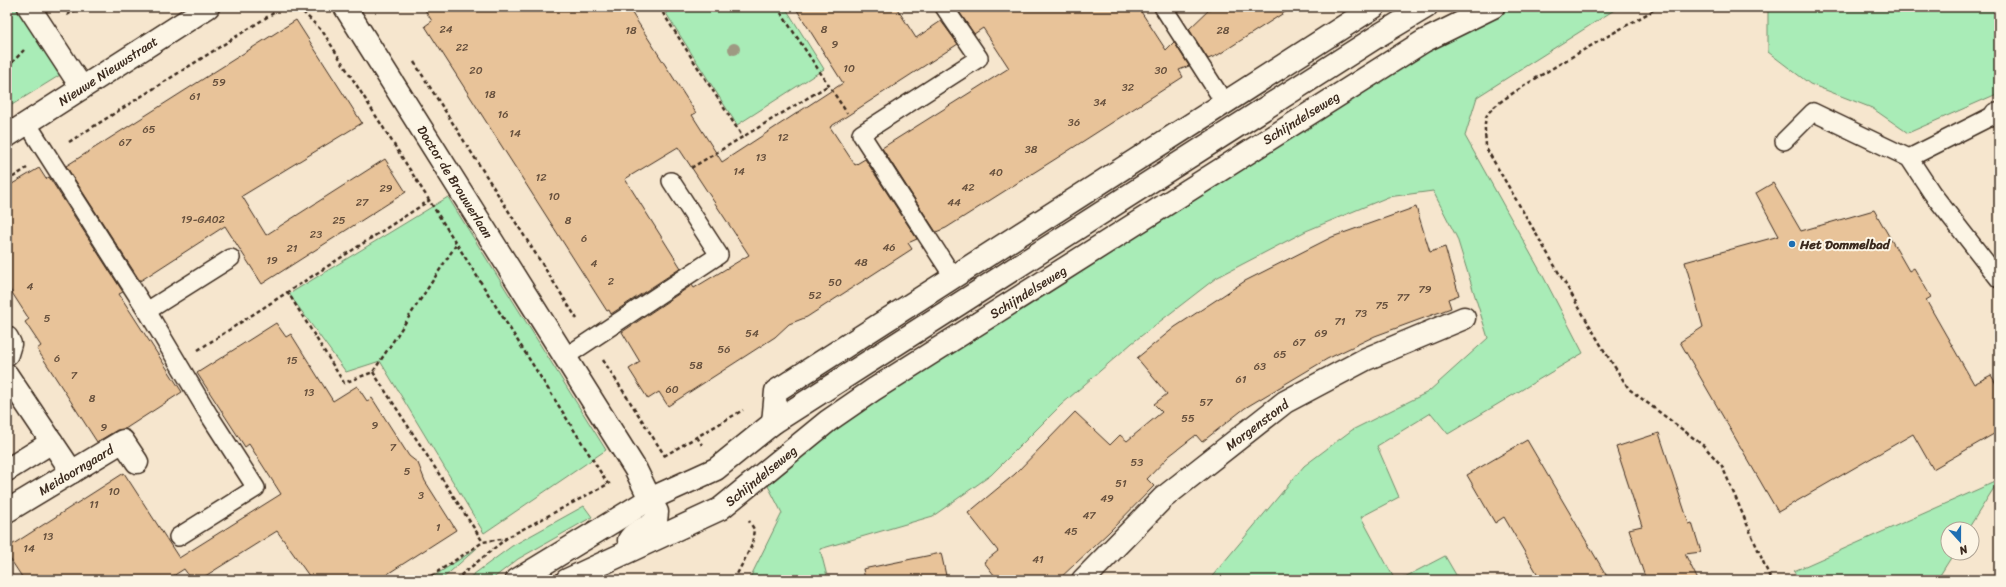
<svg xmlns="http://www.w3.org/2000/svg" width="2006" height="587" viewBox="0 0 2006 587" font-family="Sriracha,sans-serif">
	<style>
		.green { fill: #a9ecb7; stroke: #728b6a }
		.building { fill: #e8c399; stroke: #3b2a1e }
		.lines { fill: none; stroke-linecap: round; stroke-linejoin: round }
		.service-casing { stroke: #3b2a1e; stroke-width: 20 }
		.pedestrian-casing { stroke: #3b2a1e; stroke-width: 25 }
		.minor-casing { stroke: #3b2a1e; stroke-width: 25 }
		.secondary-casing { stroke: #3b2a1e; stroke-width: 25 }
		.path { stroke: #3b2a1e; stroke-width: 2.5; stroke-dasharray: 4 3; stroke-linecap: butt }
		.service { stroke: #fcf5e5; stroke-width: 17 }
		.pedestrian { stroke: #fcf5e5; stroke-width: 22 }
		.minor { stroke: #fcf5e5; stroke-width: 22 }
		.secondary { stroke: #fcf5e5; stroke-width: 22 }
		.tree { fill: #9e9982 }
		.poi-dot { fill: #1f6fb2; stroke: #fcf5e5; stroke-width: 1.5 }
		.labels { text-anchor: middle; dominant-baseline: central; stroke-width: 4; stroke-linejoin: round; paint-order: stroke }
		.number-label { font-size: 11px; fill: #66503d }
		.street-label { font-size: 13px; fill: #3b2a1e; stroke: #fcf5e5 }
		.poi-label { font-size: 13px; font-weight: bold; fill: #3b2a1e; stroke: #fcf5e5; text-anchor: start }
	</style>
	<rect width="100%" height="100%" fill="#f6e6ce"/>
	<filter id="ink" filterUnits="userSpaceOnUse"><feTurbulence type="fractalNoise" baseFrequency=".025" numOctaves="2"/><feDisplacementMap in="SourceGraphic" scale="8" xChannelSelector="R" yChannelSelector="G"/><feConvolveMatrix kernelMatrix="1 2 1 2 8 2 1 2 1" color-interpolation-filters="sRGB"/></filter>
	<g filter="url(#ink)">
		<g class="green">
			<polygon points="7,7 24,7 65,72 7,108"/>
			<polygon points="662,7 785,7 824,69 737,125"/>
			<polygon points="1505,7 1619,7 1477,97 1465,136 1543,276 1583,353 1448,434 1431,413 1377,446 1399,497 1361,517 1395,580 1209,580 1304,466 1352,430 1428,392 1488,338 1457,238 1433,191 1388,197 1306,231 1216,278 1132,343 1061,405 991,475 933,516 820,549 828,580 749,580 782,513 768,486 842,423 939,357 1444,39"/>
			<polygon points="1768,7 1999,7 1999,93 1908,133 1872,108 1810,84 1768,52"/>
			<polygon points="448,197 606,450 484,533 380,361 346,372 289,294"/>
			<polygon points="1999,480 1968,529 1948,529 1948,553 1954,553 1937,580 1798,580 1794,571"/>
			<polygon points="584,506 592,517 518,559 491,580 466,580 512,546"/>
			<polygon points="477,548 441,580 428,580"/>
			<polygon points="1445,556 1459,580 1399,580"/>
		</g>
		<g class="building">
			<polygon points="423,7 628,7 696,113 692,115 722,162 843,83 795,7 896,7 916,38 941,21 958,44 830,127 855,165 865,159 917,239 908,243 912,249 807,317 789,324 775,337 668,406 659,392 648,399 629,369 640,362 622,332 692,285 694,288 749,255 678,147 625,179 681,268 611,314 609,310 607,311 425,26 432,21"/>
			<polygon points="962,7 1138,7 1166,50 1174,42 1189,66 1179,70 1183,77 1057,158 946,228 936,232 882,148 1009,68 983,28 974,34 958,10"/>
			<polygon points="1212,7 1293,7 1218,55 1208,59 1189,29"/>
			<polygon points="296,20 362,123 242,196 266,235 385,159 406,192 262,284 225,226 140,281 66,166"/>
			<polygon points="39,168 46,179 49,177 123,292 119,294 182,392 125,429 117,430 97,442 37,349 41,346 25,322 29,319 7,285 7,187"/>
			<polygon points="1773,183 1801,231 1874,210 1909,271 1914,268 1931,297 1926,300 1974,384 1991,375 1999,389 1999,431 1933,469 1913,434 1778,512 1680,342 1703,327 1685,262 1779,236 1756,193"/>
			<polygon points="1416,207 1430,252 1445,247 1459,295 1448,299 1451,308 1375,336 1327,359 1245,408 1202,442 1196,435 1169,456 1147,479 1154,486 1109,532 1058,580 998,580 984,562 998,551 968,513 1015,474 1075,412 1110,445 1120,435 1127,441 1162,412 1154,404 1167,394 1137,358 1175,327 1245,281 1332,237"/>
			<polygon points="276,323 286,337 291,334 333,401 357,386 367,401 372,398 409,456 418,463 425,481 456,530 378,580 312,580 277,531 199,580 192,580 184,569 167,580 24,580 7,554 7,548 124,473 179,558 281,494 249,444 245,447 197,373"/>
			<polygon points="1659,433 1689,524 1692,523 1701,552 1685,554 1698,580 1646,580 1629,529 1642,526 1616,447"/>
			<polygon points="1527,440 1609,580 1541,580 1504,517 1495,523 1485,506 1467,475"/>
			<polygon points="941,553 947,580 865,580 863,569"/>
		</g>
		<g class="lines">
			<defs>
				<g id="service">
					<polyline points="944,7 979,58 861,134 954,278"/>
					<polyline points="1163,7 1224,102"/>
					<polyline points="27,123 147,311 231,258"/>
					<polyline points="1784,141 1813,112 1909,158 1932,193 1999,279"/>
					<polyline points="1909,158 1996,114"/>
					<polyline points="147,311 209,415 256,488 178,537"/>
					<polyline points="565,357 719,255 671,181"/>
				</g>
				<g id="pedestrian">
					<polyline points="7,338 10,344 7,354"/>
					<polyline points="7,375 72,472"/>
					<polyline points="7,470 52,442"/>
					<polyline points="7,511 123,441 137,462"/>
				</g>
				<g id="minor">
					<polyline points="29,7 82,88"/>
					<polyline points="345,7 636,470 650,499"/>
					<polyline points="1996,114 1999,113"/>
					<polyline points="7,136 208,7"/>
					<polyline points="773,423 776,391 1374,7"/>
					<polyline points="1083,580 1163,498 1285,402 1366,359 1464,318"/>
				</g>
				<g id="secondary">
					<path d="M 629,540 C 634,531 648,528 656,521 L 657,512 L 650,499"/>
					<polyline points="517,580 650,499 716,469 773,423 1381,34 1426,7"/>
					<polyline points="567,580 720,509 828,421 873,390 1424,41 1493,7"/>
				</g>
			</defs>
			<use href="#service" class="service-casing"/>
			<use href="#pedestrian" class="pedestrian-casing"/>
			<use href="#minor" class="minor-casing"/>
			<use href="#secondary" class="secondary-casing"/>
			<g class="path">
				<polyline points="298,7 323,32 608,484"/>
				<polyline points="659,7 742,136"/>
				<polyline points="777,7 847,113"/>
				<path d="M 1659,7 C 1634,22 1495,97 1487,115 C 1483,124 1486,138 1486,148 L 1605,352 L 1629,389 L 1704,446 L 1722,466 L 1771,580"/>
				<polyline points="67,15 80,7"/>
				<polyline points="414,62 577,319"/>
				<polyline points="7,68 24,50"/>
				<polyline points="69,142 283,7"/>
				<polyline points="691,168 829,85"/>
				<polyline points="7,181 27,168"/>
				<polyline points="287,291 344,383 373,372 456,245"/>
				<polyline points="198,350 430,200"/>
				<polyline points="603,360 665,456"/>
				<polyline points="373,372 483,542"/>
				<polyline points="697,437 702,445"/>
				<polyline points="664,456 743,410"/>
				<polyline points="425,580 483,542 507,538"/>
				<polyline points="455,580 508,537 610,483"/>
				<polyline points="734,580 752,545 754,529 749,521"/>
			</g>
			<use href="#service" class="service"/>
			<use href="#pedestrian" class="pedestrian"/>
			<use href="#minor" class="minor"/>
			<use href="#secondary" class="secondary"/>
		</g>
		<circle class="tree" cx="734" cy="49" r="6"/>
	</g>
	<circle class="poi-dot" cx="1792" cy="244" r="4"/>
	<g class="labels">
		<g class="number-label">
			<text x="446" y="29">24</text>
			<text x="824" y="29">8</text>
			<text x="631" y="30">18</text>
			<text x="1223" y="30">28</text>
			<text x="835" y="44">9</text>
			<text x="462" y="47">22</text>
			<text x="849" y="68">10</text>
			<text x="476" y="70">20</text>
			<text x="1161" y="70">30</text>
			<text x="219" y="82">59</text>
			<text x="1128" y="87">32</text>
			<text x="490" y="94">18</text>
			<text x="195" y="96">61</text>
			<text x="1100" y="102">34</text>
			<text x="503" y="114">16</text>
			<text x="1074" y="122">36</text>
			<text x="149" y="129">65</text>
			<text x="515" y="133">14</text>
			<text x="783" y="137">12</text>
			<text x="125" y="142">67</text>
			<text x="1031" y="149">38</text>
			<text x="761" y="157">13</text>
			<text x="739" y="171">14</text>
			<text x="996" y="172">40</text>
			<text x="541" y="177">12</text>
			<text x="968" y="187">42</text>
			<text x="386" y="188">29</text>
			<text x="554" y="196">10</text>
			<text x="362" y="202">27</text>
			<text x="954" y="202">44</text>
			<text x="203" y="219">19-GA02</text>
			<text x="339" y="220">25</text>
			<text x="568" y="220">8</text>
			<text x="316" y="234">23</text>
			<text x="584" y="238">6</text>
			<text x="889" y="247">46</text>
			<text x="292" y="248">21</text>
			<text x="272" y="260">19</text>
			<text x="861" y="262">48</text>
			<text x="594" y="263">4</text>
			<text x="611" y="281">2</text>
			<text x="835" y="282">50</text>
			<text x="30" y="286">4</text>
			<text x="1425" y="289">79</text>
			<text x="815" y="295">52</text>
			<text x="1403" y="297">77</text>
			<text x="1382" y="305">75</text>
			<text x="1361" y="313">73</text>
			<text x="47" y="318">5</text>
			<text x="1340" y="321">71</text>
			<text x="752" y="333">54</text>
			<text x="1321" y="333">69</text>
			<text x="1299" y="342">67</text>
			<text x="724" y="349">56</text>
			<text x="1280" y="354">65</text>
			<text x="57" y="358">6</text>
			<text x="292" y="360">15</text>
			<text x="696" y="365">58</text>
			<text x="1260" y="366">63</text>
			<text x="74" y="375">7</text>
			<text x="1241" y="379">61</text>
			<text x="672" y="389">60</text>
			<text x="309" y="392">13</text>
			<text x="92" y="398">8</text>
			<text x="1206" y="402">57</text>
			<text x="1188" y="418">55</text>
			<text x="375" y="425">9</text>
			<text x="104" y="427">9</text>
			<text x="393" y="447">7</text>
			<text x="1137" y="462">53</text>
			<text x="407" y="471">5</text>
			<text x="1121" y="483">51</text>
			<text x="114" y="491">10</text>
			<text x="421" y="495">3</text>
			<text x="1107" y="498">49</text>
			<text x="94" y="504">11</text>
			<text x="1089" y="515">47</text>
			<text x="438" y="527">1</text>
			<text x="1071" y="531">45</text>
			<text x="48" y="536">13</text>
			<text x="29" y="548">14</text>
			<text x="1038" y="559">41</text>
		</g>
		<g class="street-label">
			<text transform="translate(108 71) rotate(-33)">Nieuwe Nieuwstraat</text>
			<text transform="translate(1301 118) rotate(-32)">Schijndelseweg</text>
			<text transform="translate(455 182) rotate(58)">Doctor de Brouwerlaan</text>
			<text transform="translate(1028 292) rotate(-32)">Schijndelseweg</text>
			<text transform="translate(1257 425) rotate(-37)">Morgenstond</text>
			<text transform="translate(76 470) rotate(-31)">Meidoorngaard</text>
			<text transform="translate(761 476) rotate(-39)">Schijndelseweg</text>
		</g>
		<g class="poi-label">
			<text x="1800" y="244">Het Dommelbad</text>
		</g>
	</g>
	<rect width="2006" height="587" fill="none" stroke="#fcf5e5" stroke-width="24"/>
	<rect x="12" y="12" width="1982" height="563" fill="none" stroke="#3b2a1e" stroke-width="1.5" filter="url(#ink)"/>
	<g transform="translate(1960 541) rotate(159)"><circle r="19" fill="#fcf5e5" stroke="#afa495"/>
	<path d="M0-3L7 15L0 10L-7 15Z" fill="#1f6fb2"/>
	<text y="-6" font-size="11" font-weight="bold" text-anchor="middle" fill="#3b2a1e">N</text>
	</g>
</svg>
